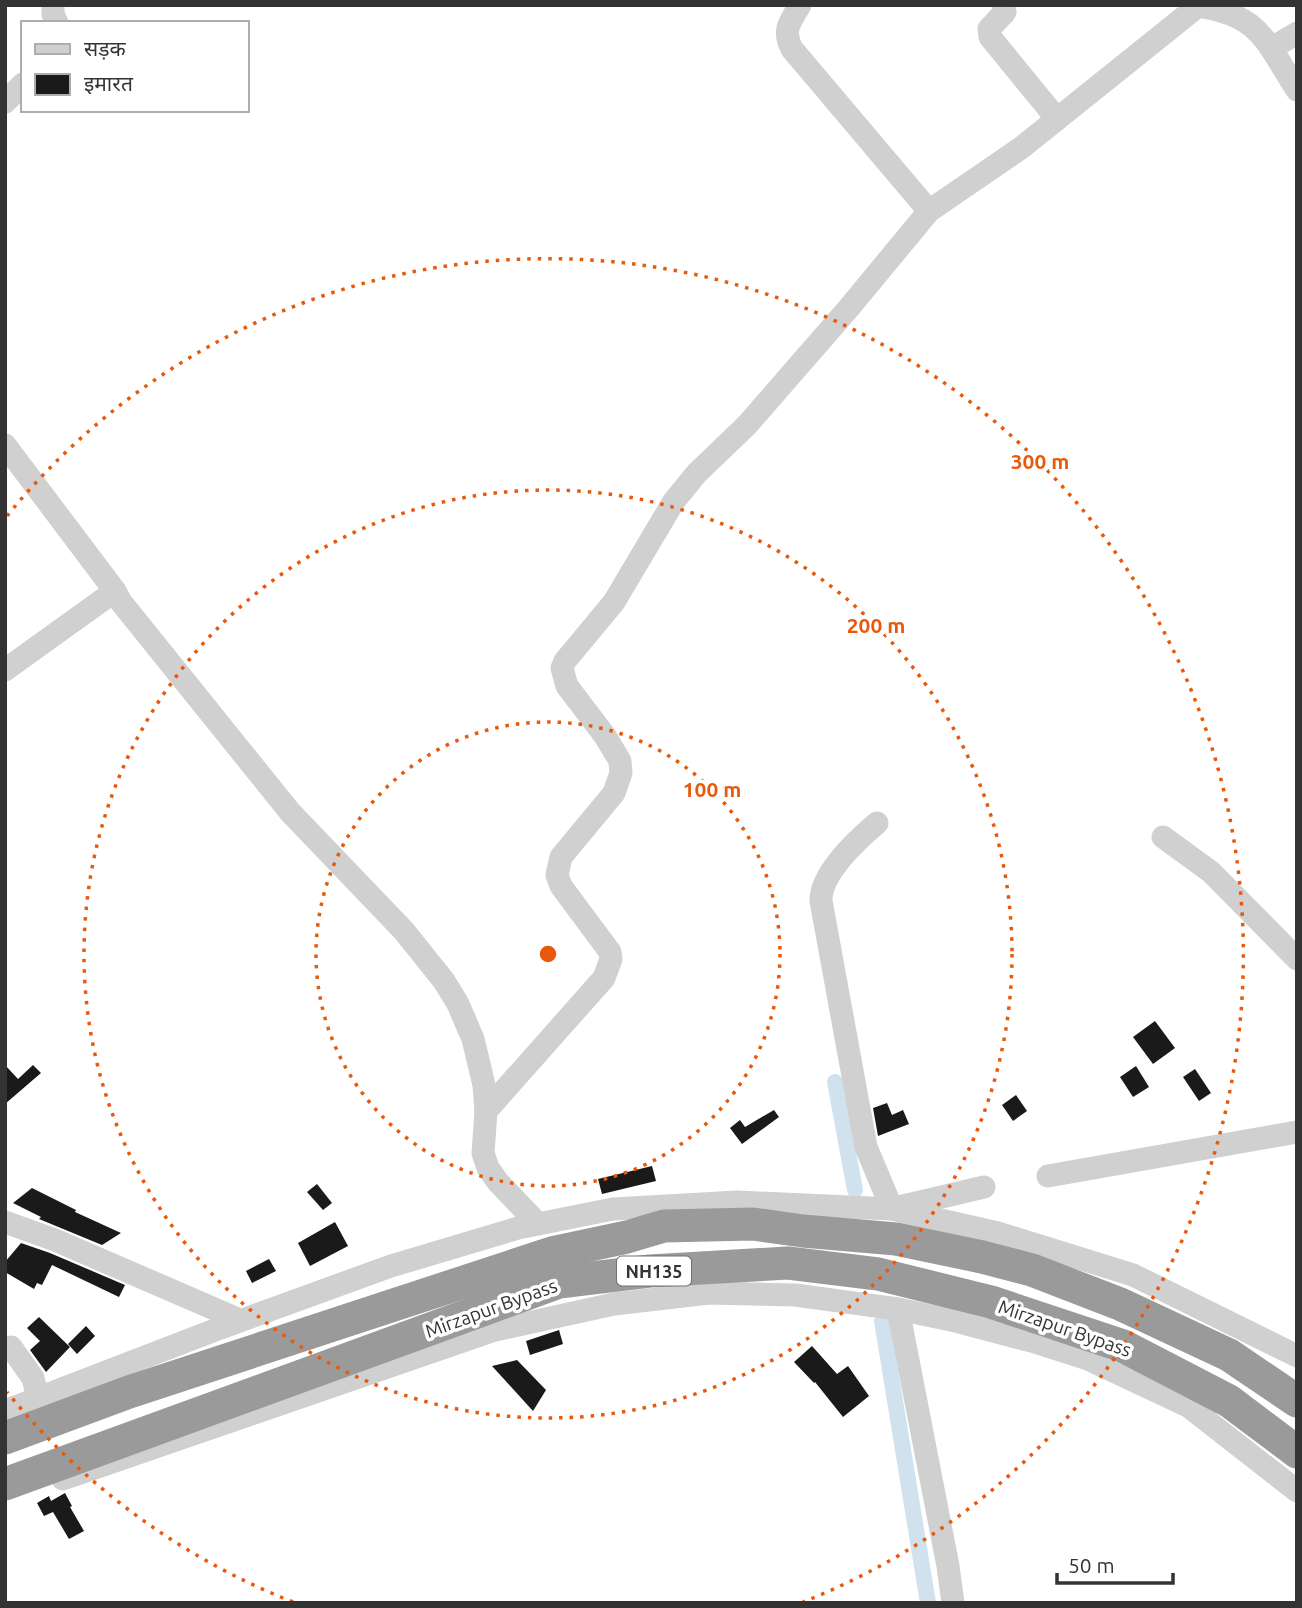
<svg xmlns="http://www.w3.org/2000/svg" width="1302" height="1608" viewBox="0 0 1302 1608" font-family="Ubuntu,'Noto Sans Devanagari',sans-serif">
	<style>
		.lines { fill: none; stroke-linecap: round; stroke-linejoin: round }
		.canal { stroke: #cfe2ee; stroke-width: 16 }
		.building { fill: #1a1a1a }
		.minor { stroke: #d0d0d0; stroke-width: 23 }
		.highway { stroke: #9a9a9a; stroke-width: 33 }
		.ring { fill: none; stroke: #e8590c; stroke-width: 3.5; stroke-dasharray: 3.5 7 }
		.labels { text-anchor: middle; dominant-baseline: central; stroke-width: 7; stroke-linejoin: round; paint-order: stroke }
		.shield { fill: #fff; stroke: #707070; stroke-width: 2 }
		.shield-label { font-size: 18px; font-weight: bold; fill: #333 }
		.street-label { font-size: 19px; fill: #333; stroke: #fff }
		.centre { fill: #e8590c; stroke: #fff; stroke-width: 3.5 }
		.ring-label { font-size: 21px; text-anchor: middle; font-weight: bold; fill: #e8590c; stroke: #fff; stroke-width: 7; stroke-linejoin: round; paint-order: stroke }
	</style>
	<rect width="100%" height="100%" fill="#fff"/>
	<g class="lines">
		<g class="canal">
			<polyline points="835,1082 855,1190"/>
			<polyline points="882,1321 928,1603"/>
		</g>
	</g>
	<g class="building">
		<polygon points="1155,1021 1175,1048 1153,1064 1133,1037"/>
		<polygon points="5,1065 18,1079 33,1065 41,1073 5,1104"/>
		<polygon points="1136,1066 1149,1087 1133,1097 1120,1077"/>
		<polygon points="1195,1069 1211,1093 1199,1101 1183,1077"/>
		<polygon points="1016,1095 1027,1111 1013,1121 1002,1105"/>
		<polygon points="887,1103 892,1115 903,1110 909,1124 878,1136 873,1108"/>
		<polygon points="774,1110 779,1117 742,1144 730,1128 740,1120 745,1127"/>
		<polygon points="652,1166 656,1181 602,1194 598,1179"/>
		<polygon points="317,1184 332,1203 323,1210 307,1192"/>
		<polygon points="32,1188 76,1210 75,1212 121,1233 102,1245 39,1219 41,1217 13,1203"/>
		<polygon points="335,1222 348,1246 310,1266 298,1243"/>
		<polygon points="21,1243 50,1253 125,1285 119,1297 52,1265 42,1285 37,1283 34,1289 5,1272 5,1262"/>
		<polygon points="269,1259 276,1271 252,1283 246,1271"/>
		<polygon points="39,1317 70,1347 46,1372 30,1350 40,1341 27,1328"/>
		<polygon points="86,1326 95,1336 77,1354 68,1344"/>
		<polygon points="559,1330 563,1344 530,1355 526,1341"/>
		<polygon points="812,1346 837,1374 848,1366 869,1396 843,1417 815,1382 814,1383 794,1362"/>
		<polygon points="517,1360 546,1390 533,1411 492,1366"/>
		<polygon points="65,1493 72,1506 70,1507 84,1531 69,1539 53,1512 44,1516 37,1503 49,1496 51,1501"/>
	</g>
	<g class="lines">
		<g class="minor">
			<polyline points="53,5 53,14 57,23"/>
			<path d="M 800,5 C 790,22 782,30 792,49 L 929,211"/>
			<polyline points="1003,5 1005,12 989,29 990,37 1057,119"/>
			<path d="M 1190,5 C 1259,13 1263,37 1297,90"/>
			<polyline points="1272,48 1297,33"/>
			<polyline points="5,102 23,84"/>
			<polyline points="5,445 115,591 121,602 290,812 404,931 444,981 458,1004 473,1039 484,1085 486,1111 483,1153 488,1168 498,1182 538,1224"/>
			<polyline points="5,670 115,591"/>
			<path d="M 877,823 C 857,840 820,874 821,901 L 866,1147 L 892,1209"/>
			<polyline points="1163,837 1211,872 1297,959"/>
			<polyline points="486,1111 604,978 611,959 610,952 561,886 557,875 561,857 614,793 621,773 620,761 605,736 567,686 562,668 565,661 614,602 674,501 697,473 747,425 848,309 929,211 1021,148 1198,6"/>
			<polyline points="1048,1176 1297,1132"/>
			<polyline points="899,1207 984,1187"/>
			<polyline points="5,1222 55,1240 240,1320"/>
			<polyline points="898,1309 948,1566 953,1603"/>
			<polyline points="11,1347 33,1378 38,1399"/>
			<polyline points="5,1411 215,1330 391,1266 518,1228 613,1209 737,1202 892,1209 998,1233 1133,1275 1297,1356"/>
			<polyline points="63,1479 495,1330 614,1304 709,1293 795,1295 898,1309 951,1320 1035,1342 1088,1359 1188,1406 1297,1491"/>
		</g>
		<g class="highway">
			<polyline points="5,1438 129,1392 552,1253 627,1237 664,1226 753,1224 803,1231 896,1239 982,1257 1032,1270 1120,1304 1229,1355 1297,1401"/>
			<polyline points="5,1484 559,1282 650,1271 788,1263 878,1274 991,1302 1123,1346 1229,1401 1297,1452"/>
		</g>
	</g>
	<g class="ring">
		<circle cx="548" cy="954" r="232"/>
		<circle cx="548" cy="954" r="464"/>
		<path d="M293 1602A696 696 0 0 1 7 1392M7 516A696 696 0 1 1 803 1602"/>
	</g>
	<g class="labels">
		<rect class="shield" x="617" y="1256.5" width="74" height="29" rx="5"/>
		<g class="shield-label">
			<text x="654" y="1271">NH135</text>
		</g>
		<g class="street-label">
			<text transform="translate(491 1308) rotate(-20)">Mirzapur Bypass</text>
			<text transform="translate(1065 1328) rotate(19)">Mirzapur Bypass</text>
		</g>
	</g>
	<circle cx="548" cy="954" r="10" class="centre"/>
	<g class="ring-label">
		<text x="1040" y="469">300 m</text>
		<text x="876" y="633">200 m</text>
		<text x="712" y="797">100 m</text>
	</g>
	<rect width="1302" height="1608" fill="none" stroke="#333333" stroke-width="14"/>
	<rect x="21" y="21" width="228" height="91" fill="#ffffff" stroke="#adadad" stroke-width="2"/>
	<rect x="35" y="44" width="35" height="10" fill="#d0d0d0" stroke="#adadad" stroke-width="2"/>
	<text x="84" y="56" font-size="21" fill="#333333">सड़क</text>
	<rect x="35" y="74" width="35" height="21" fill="#1a1a1a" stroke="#adadad" stroke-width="2"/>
	<text x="84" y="91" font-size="21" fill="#333333">इमारत</text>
	<path d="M1057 1573v10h116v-10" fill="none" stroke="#333333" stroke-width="3.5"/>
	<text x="1068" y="1573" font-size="21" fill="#333333" stroke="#ffffff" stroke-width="5" paint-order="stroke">50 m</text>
</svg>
